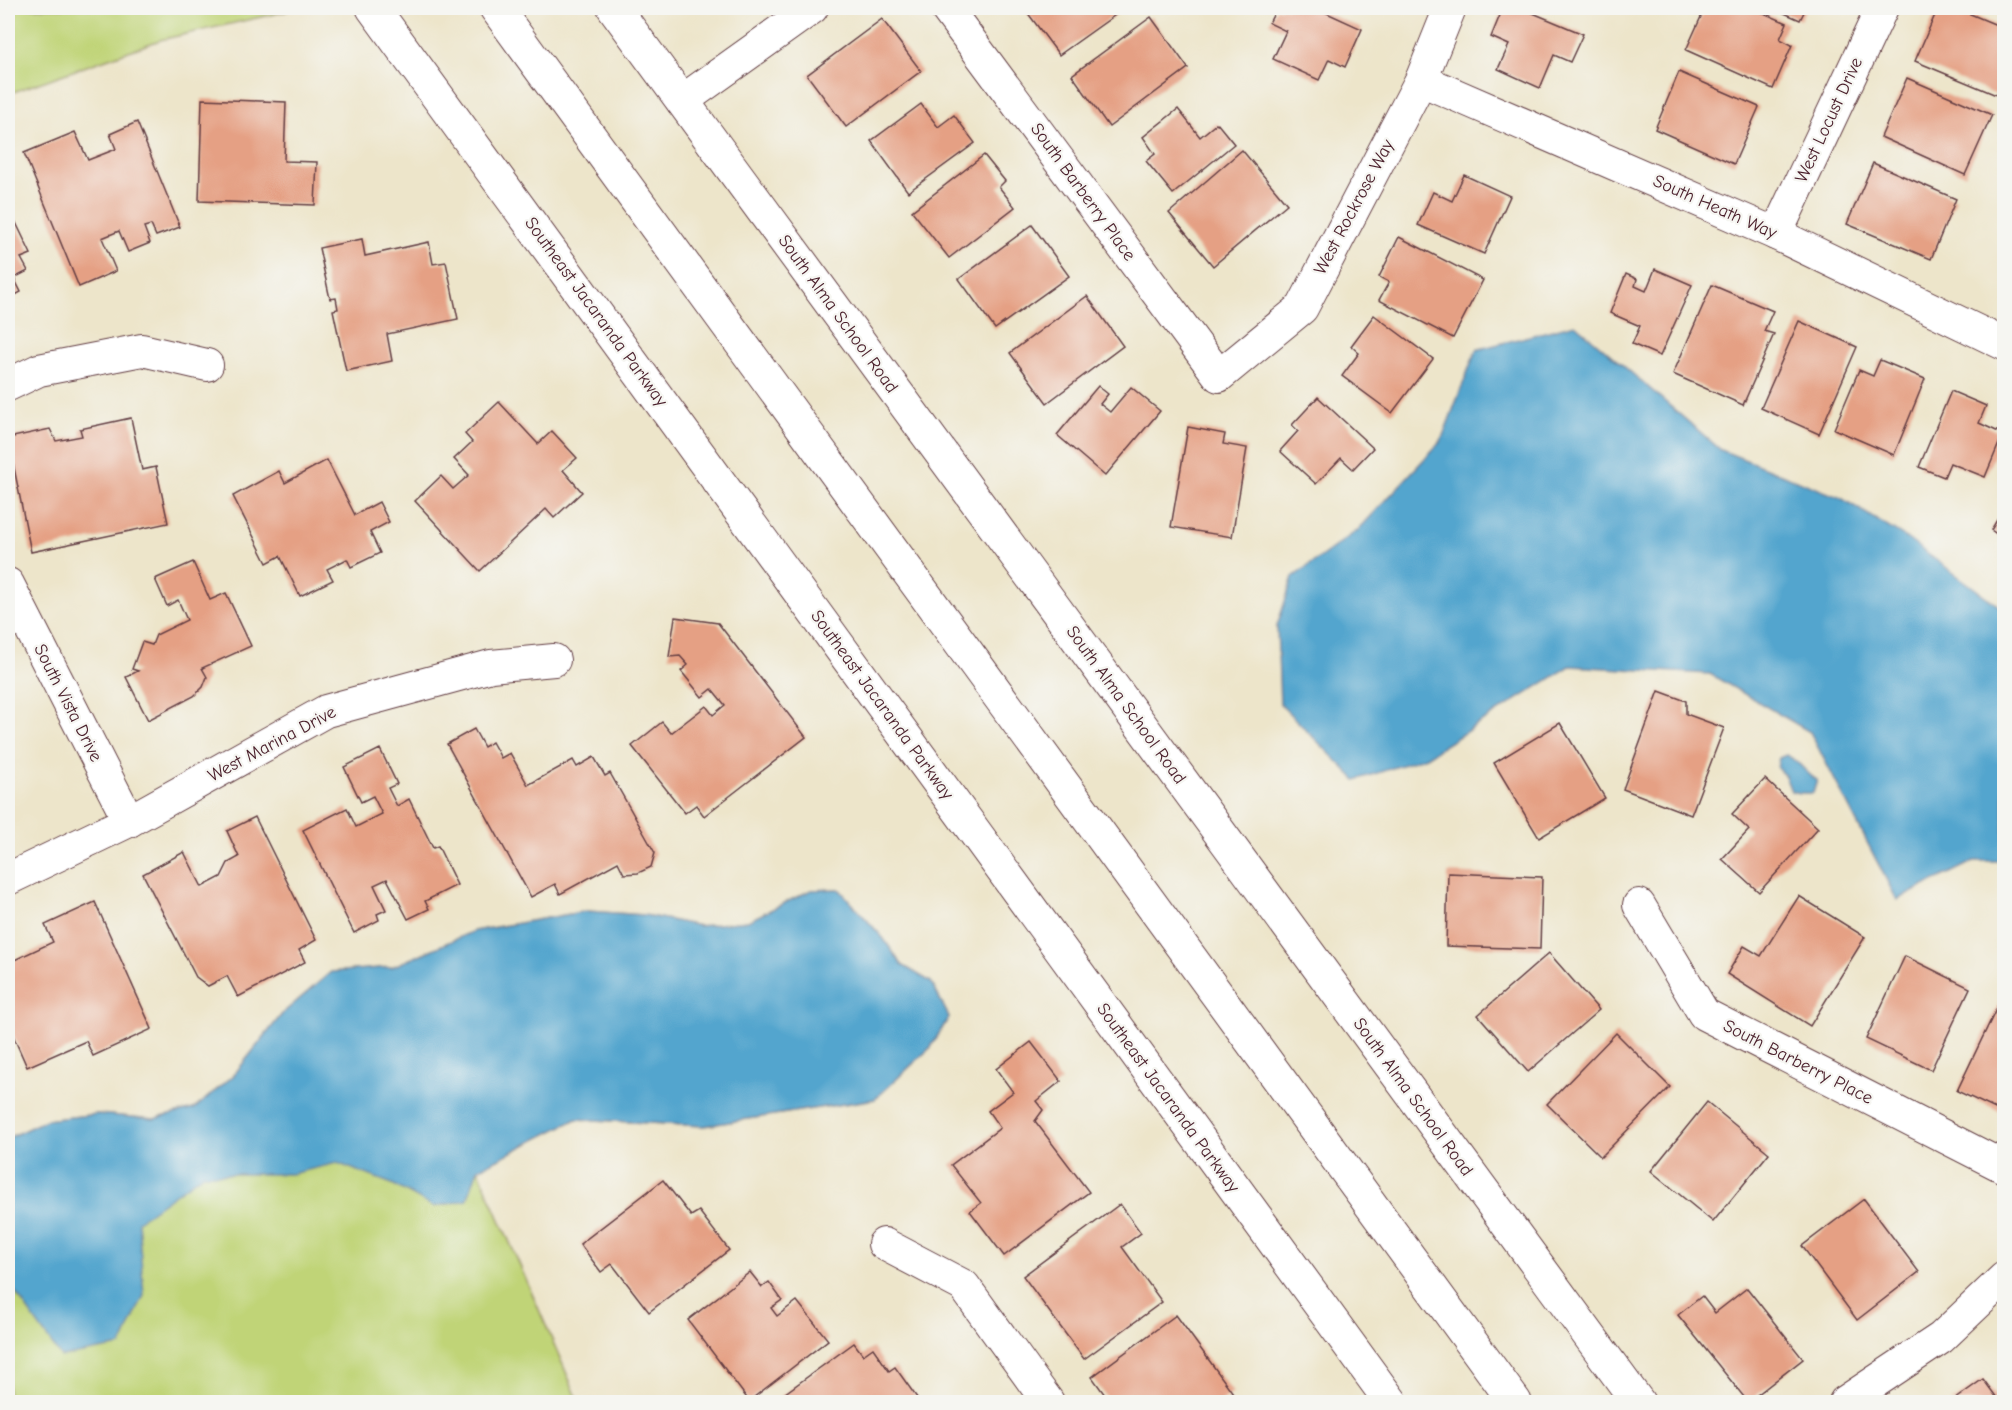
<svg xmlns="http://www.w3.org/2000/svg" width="2012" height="1410" viewBox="0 0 2012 1410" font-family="'Comic Neue',sans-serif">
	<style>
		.green { fill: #c0d477; stroke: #857a51; stroke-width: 1.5 }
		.water { fill: #53a5ce; stroke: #4e627c; stroke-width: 1.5 }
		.building { fill: #e5a084 }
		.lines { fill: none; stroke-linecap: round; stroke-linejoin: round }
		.street-casing { stroke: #623d43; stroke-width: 34 }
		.secondary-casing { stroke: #623d43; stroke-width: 35 }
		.street { stroke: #fff; stroke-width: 32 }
		.secondary { stroke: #fff; stroke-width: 33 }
		.labels { text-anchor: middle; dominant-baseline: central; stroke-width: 4.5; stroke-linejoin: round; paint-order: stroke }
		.street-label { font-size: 18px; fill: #4a1f2b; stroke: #f6f6f2 }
	</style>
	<rect width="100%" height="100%" fill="#f6f6f2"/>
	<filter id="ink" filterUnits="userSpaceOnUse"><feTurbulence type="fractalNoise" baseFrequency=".0167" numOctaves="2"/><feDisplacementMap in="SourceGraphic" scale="12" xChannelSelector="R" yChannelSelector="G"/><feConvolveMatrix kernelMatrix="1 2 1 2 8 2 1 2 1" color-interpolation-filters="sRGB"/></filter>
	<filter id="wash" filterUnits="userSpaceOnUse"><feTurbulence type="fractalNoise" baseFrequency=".008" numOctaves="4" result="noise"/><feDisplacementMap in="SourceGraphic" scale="24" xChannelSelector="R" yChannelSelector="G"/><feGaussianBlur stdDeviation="1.35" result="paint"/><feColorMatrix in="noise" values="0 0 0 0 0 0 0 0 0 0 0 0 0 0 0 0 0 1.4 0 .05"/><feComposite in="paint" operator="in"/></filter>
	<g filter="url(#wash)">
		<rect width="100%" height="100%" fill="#ede5ca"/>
		<g class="green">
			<polygon points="8,8 284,8 287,11 160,40 8,94"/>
			<polygon points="839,889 883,938 902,965 931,982 949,1017 931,1047 875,1099 704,1126 576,1119 478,1169 579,1402 8,1402 8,1138 46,1120 98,1114 154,1119 194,1109 233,1076 283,1013 331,972 392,967 474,931 587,911 644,915 700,926 748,921 811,890"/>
		</g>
		<g class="water">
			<polygon points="1575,324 1721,450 1841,498 1906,538 2004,610 2004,861 1974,861 1897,900 1810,732 1710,674 1570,666 1426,757 1356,780 1280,704 1277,626 1293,577 1358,530 1441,441 1476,350"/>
			<path d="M 1786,755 C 1800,761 1805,773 1817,780 L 1813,793 L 1799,793 L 1791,791 L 1785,776 L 1777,768 L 1779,758 Z"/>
			<polygon points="839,889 883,938 902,965 931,982 949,1017 931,1047 875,1099 704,1126 576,1119 478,1169 467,1200 433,1207 392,1184 337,1163 291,1174 203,1174 138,1221 144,1295 121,1346 61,1357 8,1282 8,1138 46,1120 98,1114 154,1119 194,1109 233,1076 283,1013 331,972 392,967 474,931 587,911 644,915 700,926 748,921 811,890"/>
		</g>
		<g id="blocks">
			<g class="building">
				<polygon points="1024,8 1125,8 1059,55"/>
				<polygon points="1277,8 1316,8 1362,29 1345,67 1329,59 1319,80 1273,59 1286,31 1269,23"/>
				<polygon points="1503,8 1521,8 1583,34 1570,62 1554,55 1540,88 1498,69 1509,45 1491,37"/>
				<polygon points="1705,8 1752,8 1787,23 1780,39 1792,45 1773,89 1686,50"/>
				<polygon points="1773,8 1806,8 1800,20"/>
				<polygon points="1938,8 1956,8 2004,28 2004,89 2001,97 1915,61"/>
				<polygon points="1151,17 1188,68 1109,127 1072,75"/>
				<polygon points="882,19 921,71 846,127 807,75"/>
				<polygon points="1679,72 1759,107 1734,164 1655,129"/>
				<polygon points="1907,78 1992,115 1965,175 1881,137"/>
				<polygon points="202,99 286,102 284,161 317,162 315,205 199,201"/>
				<polygon points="921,104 938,127 954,115 975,143 908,192 871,141"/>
				<polygon points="1178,109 1200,137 1217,123 1234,144 1173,194 1146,161 1155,154 1143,137"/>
				<polygon points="137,122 180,227 156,236 151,225 144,227 150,243 128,252 119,231 102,238 116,271 79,287 24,153 75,132 88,160 116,149 110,134"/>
				<polygon points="1242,150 1287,204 1213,266 1169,213"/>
				<polygon points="984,155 1005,181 999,187 1015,207 949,258 912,211"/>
				<polygon points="1873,163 1956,199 1931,259 1847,224"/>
				<polygon points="1464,175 1510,196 1484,254 1418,225 1433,192 1452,201"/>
				<polygon points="8,206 31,254 21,258 28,271 14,278 21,292 8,299"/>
				<polygon points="1032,225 1069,276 995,329 959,279"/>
				<polygon points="1399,237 1483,280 1453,338 1379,300 1389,282 1379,277"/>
				<polygon points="362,239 365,256 429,242 433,264 446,262 458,319 387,334 392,361 346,371 333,310 338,309 336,298 330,299 319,248"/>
				<polygon points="1655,269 1692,285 1660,356 1632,344 1640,326 1610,313 1626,274 1637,279 1635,286 1646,291"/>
				<polygon points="1712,285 1773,311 1764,331 1774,334 1743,405 1673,374"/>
				<polygon points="1087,296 1123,346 1047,403 1010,353"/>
				<polygon points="1374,315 1433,359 1392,413 1342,376 1359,353 1351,346"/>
				<polygon points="1799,321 1857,347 1819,434 1761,408"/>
				<polygon points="1880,360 1925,379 1894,455 1834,429 1859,370 1873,376"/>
				<polygon points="1098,386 1108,394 1100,404 1110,412 1131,387 1160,411 1105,476 1057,435"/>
				<polygon points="1951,391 1986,406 1979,423 2003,434 1985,477 1950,463 1944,477 1919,467"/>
				<polygon points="1318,397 1373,448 1353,469 1341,458 1316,484 1280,451 1298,431 1292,425"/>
				<polygon points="499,402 538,444 552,431 577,458 563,470 582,492 554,518 546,509 480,571 415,501 441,476 453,489 469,475 454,459 472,442 465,434"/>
				<polygon points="131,418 142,470 156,467 168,523 31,552 8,438 50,429 56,441 82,436 80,429"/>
				<polygon points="1188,427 1225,434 1223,444 1247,448 1232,537 1171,527"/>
				<polygon points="327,460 355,515 379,502 389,522 370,532 380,553 351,567 347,559 327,569 333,580 300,596 280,556 267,563 233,496 279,471 285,483"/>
				<polygon points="2004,508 2004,539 1991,530"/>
				<polygon points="193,562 210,600 226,593 251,646 202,668 207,677 203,687 194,696 148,720 126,677 138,671 132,669 142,642 152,645 156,635 187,620 178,600 167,606 155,579"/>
				<polygon points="675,617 718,623 806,737 704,816 696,805 685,813 632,746 662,722 671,733 706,706 713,715 725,705 712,689 702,697 681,671 688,665 680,656 669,657"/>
				<polygon points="1659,691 1686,701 1686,714 1724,728 1691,815 1623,789"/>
				<polygon points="1560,723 1605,798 1539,838 1494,763"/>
				<polygon points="474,729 484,747 492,742 501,758 510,753 528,785 573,760 577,767 594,757 605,776 610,773 655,853 651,867 638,873 624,874 618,862 560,894 555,884 531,897 447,744"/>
				<polygon points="380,749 397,784 388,788 397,806 409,799 433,848 438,846 457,885 425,901 429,909 408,919 387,879 374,885 386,910 377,914 379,920 354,933 303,830 347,808 356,827 382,814 373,796 361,802 344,767"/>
				<polygon points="1765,779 1818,828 1759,892 1722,859 1749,830 1732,814"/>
				<polygon points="255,817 316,940 299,950 305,962 238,997 227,976 208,986 196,977 143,874 184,852 202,887 221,877 228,863 239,857 227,831"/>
				<polygon points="1448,873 1542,877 1540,949 1446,946"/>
				<polygon points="1799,896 1865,937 1810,1026 1727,974 1744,946 1761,956"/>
				<polygon points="95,902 152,1029 93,1056 86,1041 27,1067 8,1024 8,963 53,942 45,925"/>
				<polygon points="1549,953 1599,1010 1528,1072 1478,1015"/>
				<polygon points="1905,956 1970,988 1931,1070 1866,1039"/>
				<polygon points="2000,1001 2004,1003 2004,1113 1957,1091"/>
				<polygon points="1616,1033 1670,1087 1601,1157 1547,1104"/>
				<polygon points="1031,1042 1061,1081 1036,1101 1043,1110 1035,1121 1089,1192 1004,1256 970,1211 981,1203 951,1165 1000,1128 988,1111 1013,1092 996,1069"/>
				<polygon points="1707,1102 1769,1153 1713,1222 1651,1171"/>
				<polygon points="663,1180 691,1216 699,1211 729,1250 649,1312 612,1264 601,1272 580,1244"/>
				<polygon points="1864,1199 1919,1272 1857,1320 1802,1246"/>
				<polygon points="1120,1204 1141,1233 1122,1247 1162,1302 1084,1359 1023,1276"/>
				<polygon points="750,1272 762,1287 769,1282 782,1300 771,1308 777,1316 797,1301 828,1340 749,1401 688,1320"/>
				<polygon points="1747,1288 1803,1359 1748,1402 1678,1315 1702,1296 1715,1313"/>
				<polygon points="1176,1315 1233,1393 1220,1402 1110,1402 1092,1377"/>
				<polygon points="854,1343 863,1355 873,1348 889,1371 895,1367 920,1402 773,1402"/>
				<polygon points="1983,1379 2000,1402 1951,1402"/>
			</g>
		</g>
	</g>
	<g filter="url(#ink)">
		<use href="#blocks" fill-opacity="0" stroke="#623d43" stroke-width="1.5"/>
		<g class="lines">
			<defs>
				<g id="street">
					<polyline points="946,8 1219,376 1302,308 1421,80 1450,8"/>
					<polyline points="1421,80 1776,234 2004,344"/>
					<polyline points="682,101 812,8"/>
					<polyline points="1776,234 1882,8"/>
					<polyline points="8,385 39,370 142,350 207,365"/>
					<polyline points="8,584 129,821"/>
					<polyline points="8,879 129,821 326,711 491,666 554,660"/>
					<polyline points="1639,905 1704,1014 2004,1167"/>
					<polyline points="884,1244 964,1286 1048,1402"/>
					<polyline points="1845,1402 1941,1338 2004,1278"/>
				</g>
				<g id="secondary">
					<polyline points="373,8 1391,1402"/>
					<polyline points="496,8 1515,1402"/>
					<polyline points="614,8 1638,1402"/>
				</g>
			</defs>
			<use href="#street" class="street-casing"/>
			<use href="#secondary" class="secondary-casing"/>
			<use href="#street" class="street"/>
			<use href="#secondary" class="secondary"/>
		</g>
	</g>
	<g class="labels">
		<g class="street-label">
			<text transform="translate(1829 120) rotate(-65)">West Locust Drive</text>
			<text transform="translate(1083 192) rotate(54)">South Barberry Place</text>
			<text transform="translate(1354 207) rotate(-62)">West Rockrose Way</text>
			<text transform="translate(1715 207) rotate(24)">South Heath Way</text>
			<text transform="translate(596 312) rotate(54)">Southeast Jacaranda Parkway</text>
			<text transform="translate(838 314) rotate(54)">South Alma School Road</text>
			<text transform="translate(68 703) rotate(63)">South Vista Drive</text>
			<text transform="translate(882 705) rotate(54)">Southeast Jacaranda Parkway</text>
			<text transform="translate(1126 705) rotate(54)">South Alma School Road</text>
			<text transform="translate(272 744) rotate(-28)">West Marina Drive</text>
			<text transform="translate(1798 1062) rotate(27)">South Barberry Place</text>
			<text transform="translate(1413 1097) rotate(54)">South Alma School Road</text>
			<text transform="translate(1168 1098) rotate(54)">Southeast Jacaranda Parkway</text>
		</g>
	</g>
	<rect width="2012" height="1410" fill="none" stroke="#f6f6f2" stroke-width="30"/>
</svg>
